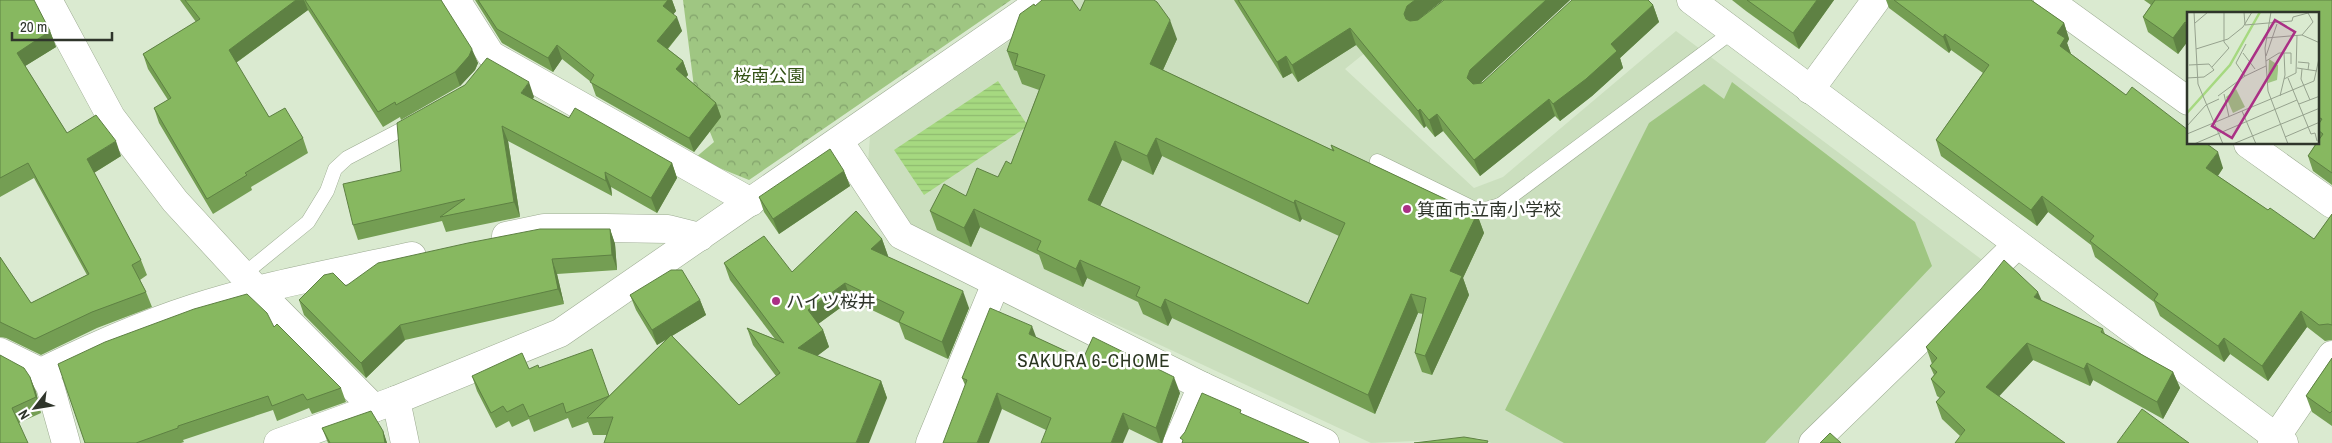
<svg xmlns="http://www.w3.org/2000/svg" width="2332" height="443" viewBox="0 0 2332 443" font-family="'Archivo Narrow','Noto Sans JP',sans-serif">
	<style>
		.built { fill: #cbdfbe }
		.forest { fill: url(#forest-crowns) }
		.pitch { fill: #9fc682 }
		.water { fill: url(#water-rules) }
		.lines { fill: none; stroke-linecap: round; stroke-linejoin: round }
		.lane-casing { stroke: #9cab91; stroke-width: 15 }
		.street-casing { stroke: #9cab91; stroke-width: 29 }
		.lane { stroke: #fff; stroke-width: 14 }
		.street { stroke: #fff; stroke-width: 28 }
		.wall { fill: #749e53; fill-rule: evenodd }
		.shaded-wall { fill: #5e8143 }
		.building { fill: #87b860; stroke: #5e8143; fill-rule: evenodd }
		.poi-dot { fill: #aa3085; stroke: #fff; stroke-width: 2 }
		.labels { text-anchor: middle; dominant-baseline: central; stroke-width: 5; stroke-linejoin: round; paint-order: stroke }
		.park-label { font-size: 18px; fill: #335215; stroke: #fff }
		.poi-label { font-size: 18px; fill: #2f352b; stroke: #fff; text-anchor: start }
		.neighbourhood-label { font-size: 19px; letter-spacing: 1px; fill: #2b3722; stroke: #fff }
		.inset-river { fill: none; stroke: #a6d980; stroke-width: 2.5 }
		.inset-road { fill: none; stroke: #96a28e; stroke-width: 1 }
		.view { fill: #aa3085; fill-opacity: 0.15; stroke: #aa3085; stroke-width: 2.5 }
		.inset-edge { fill: none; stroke: #2f352b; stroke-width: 2.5 }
	</style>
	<defs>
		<pattern id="forest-crowns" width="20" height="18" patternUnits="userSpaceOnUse" patternTransform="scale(1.25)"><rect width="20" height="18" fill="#9fc682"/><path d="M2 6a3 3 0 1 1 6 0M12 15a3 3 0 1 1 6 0" fill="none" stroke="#82a26b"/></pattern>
		<pattern id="water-rules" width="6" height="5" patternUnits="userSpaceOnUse" patternTransform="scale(1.25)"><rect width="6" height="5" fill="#a6d980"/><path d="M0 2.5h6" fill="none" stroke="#8fbb6f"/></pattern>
	</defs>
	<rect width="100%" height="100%" fill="#daead0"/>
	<polygon class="built" points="1070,0 1377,0 1397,27 1345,69 1474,188 1503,177 1676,31 1985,262 1804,443 1491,443 1479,438 1371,443 913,230 868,163 870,136"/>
	<polygon class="forest" points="683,0 1011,0 749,180 695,158 714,142 695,95"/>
	<polygon class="pitch" points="1732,82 1915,222 1932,266 1765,443 1564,443 1505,410 1649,123 1704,84 1724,99"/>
	<polygon class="water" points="998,81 1028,126 924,195 894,150"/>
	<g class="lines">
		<defs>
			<g id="lane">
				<polyline points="1377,161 1479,211 1500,205 1732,32"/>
				<polyline points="243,275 308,222 327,191 335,169 347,158 414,123"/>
			</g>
			<g id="street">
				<polyline points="48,0 111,117 175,201 257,290 374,408"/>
				<polyline points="456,0 491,55 751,202"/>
				<polyline points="1691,0 2284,443"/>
				<polyline points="2048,0 2188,101"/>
				<polyline points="1810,90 1876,0"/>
				<polyline points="839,141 901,235 1202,386 1325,443"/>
				<polyline points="2248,144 2332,204"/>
				<polyline points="506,236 544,228 605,228 668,229 700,237"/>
				<polyline points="0,352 41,372 50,386 66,443"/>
				<path d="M 41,372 C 91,348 141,325 194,308 C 265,285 340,272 412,256"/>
				<polyline points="396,400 405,443"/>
				<polyline points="278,443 396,400 560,333 1042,0"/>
				<polyline points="930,443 996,283"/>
				<polyline points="1177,443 1202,386"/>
				<polyline points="1813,443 2017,245"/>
				<polyline points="2272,443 2332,355"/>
			</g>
		</defs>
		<use href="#lane" class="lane-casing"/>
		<use href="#street" class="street-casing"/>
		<use href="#lane" class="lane"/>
		<use href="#street" class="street"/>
	</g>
	<g class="wall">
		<polygon points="0,0 50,31 56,47 25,66 67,133 121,156 94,173 141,260 147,275 140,280 146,292 152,307 97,328 41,355 6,338 0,337 0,257 31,303 87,275 34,178 0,197"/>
		<polygon points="180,0 441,0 478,63 475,70 460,86 401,120 400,117 383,127 308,10 236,63 269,117 303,138 308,153 251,187 252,190 213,214 159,123 154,108 168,100 148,69 143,54 196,22"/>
		<polygon points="475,0 672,0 676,11 673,14 682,31 668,49 683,61 688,75 686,77 716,103 721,117 694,152 596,96 591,82 562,59 553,72 502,43"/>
		<polygon points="1234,0 1443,0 1417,20 1444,0 1570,0 1480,83 1653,5 1659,22 1620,58 1623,68 1592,96 1560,121 1555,116 1480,176 1443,131 1435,137 1426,126 1424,128 1356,45 1298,82 1292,73 1283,78"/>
		<polygon points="1732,0 1834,0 1799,49 1746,11"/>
		<polygon points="1886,0 2031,0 2064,23 2069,39 2067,43 2071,54 2223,168 2218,176 2268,210 2314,239 2332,214 2332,340 2325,341 2307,327 2268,381 2230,354 2224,362 2160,316 2154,302 2095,257 2091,245 2048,212 2037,226 1941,156 1936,140 1983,73 1951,50 1949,53 1889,8"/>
		<polygon points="2144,0 2332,0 2332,185 2313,171 2308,156 2319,139 2318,136 2318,14 2188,14 2188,41 2178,54 2148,32 2143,17 2151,5"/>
		<path d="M 1035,6 L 1080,11 L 1177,39 L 1163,70 L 1332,150 L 1331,145 L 1477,214 L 1484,233 L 1463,278 L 1469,295 L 1432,375 L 1422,372 L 1415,353 L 1423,314 L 1418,313 L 1375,414 L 1172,318 L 1168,326 L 1143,314 L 1138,302 L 1087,278 L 1083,287 L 1044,269 L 1039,255 L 980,227 L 971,247 L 937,230 L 930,211 L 966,196 L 998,177 L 1011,164 L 1039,90 L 1022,84 L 1017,71 L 1014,70 L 1007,51 ZM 1162,156 L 1300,222 L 1302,219 L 1339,236 L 1308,304 L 1100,206 L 1122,160 L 1153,175 Z"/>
		<polygon points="534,97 533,99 569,118 672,163 677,178 657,213 611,187 612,196 508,141 520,217 446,232 442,221 358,240 353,225"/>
		<polygon points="844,171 850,186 779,234 764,212 759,197"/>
		<polygon points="610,229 615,244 617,270 557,274 564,304 405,340 366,378 304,315 299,300 346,286"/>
		<polygon points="882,239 888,256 887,257 969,308 948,359 905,339 899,323 851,300 818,324 823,330 829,347 817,356 881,381 887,398 607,435 593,435 588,422 572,428 568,418 534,432 529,419 512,427 509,421 496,428 477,391 472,376 539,368 609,396 667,339 657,345 636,310 630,295 700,300 706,315 672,336 739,405 776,376 753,345 747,328 775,339 730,280 724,263 792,272"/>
		<polygon points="2042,301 2103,329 2105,334 2173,372 2180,388 2163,419 2093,380 2090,386 2033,360 1960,436 1942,419 1936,402 1940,398 1937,396 1931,379 1934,375 1930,366 1932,364 1926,347"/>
		<polygon points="274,327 341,388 346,402 312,414 309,408 277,421 273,410 183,440 184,442 181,443 85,443"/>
		<polygon points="1037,338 1083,359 1180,393 1162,443 1158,443 1129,429 1046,430 1002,409 965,385 962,378"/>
		<polygon points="0,355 30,377 36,392 41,413 19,423 0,443"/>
		<polygon points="2332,358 2332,426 2312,412 2306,396"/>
		<polygon points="322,428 383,431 387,443 328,443"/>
	</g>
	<g class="shaded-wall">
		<polygon points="296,0 304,0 308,10 234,64 229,50"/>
		<polygon points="668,0 672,0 676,11 669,20 663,6"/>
		<polygon points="1415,0 1443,0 1414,23 1410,31 1404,14 1407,6"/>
		<polygon points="1546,0 1570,0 1476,87 1473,94 1467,78 1470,70"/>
		<polygon points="1817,0 1834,0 1799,49 1793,33"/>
		<polygon points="1653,5 1659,22 1620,58 1623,68 1592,96 1560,121 1553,104 1611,44"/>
		<polygon points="677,17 682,31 662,55 657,41"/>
		<polygon points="1170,20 1177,39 1157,83 1150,64"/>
		<polygon points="2185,22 2188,31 2188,41 2178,54 2173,38"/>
		<polygon points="2064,23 2069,39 2067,43 2071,54 2060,46 2057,33"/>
		<polygon points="1350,28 1356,45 1298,82 1292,65"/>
		<polygon points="50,31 56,47 22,68 17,53"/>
		<polygon points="1945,34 1951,50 1949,53 1943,37"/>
		<polygon points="557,45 562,59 553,72 548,58"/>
		<polygon points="472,49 478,63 475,70 460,86 455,72"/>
		<polygon points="1286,56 1292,73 1283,78 1277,62"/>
		<polygon points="683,61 688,75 681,83 676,69"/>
		<polygon points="529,82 534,97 526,108 521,93"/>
		<polygon points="1549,99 1555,116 1480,176 1474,160"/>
		<polygon points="716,103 721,117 694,152 689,138"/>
		<polygon points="1420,109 1426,126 1424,128 1418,111"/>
		<polygon points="1437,114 1443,131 1435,137 1429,120"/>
		<polygon points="502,126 508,141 520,217 514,202"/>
		<polygon points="1156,138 1162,156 1153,175 1147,156"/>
		<polygon points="116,141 121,156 92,174 87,159"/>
		<polygon points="1115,141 1122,160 1094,219 1088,200"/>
		<polygon points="2218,152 2223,168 2212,184 2206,168"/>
		<polygon points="672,163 677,178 657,213 651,198"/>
		<polygon points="844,171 850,186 779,234 773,219"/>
		<polygon points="605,172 611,187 612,196 606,181"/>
		<polygon points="2042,196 2048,212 2037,226 2031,210"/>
		<polygon points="1295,200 1302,219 1300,222 1294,203"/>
		<polygon points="974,209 980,227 971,247 964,228"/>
		<polygon points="1477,214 1484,233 1463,278 1469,295 1432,375 1425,356 1450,271"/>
		<polygon points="610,229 615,244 617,270 612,255"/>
		<polygon points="882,239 888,256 877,266 871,249"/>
		<polygon points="552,259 557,274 564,304 558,289"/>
		<polygon points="1080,260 1087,278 1083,287 1076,269"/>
		<polygon points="845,283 851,300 814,327 808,310"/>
		<polygon points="963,291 969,308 948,359 942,342"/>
		<polygon points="2038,292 2045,308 2034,297"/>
		<polygon points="1411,294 1418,313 1375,414 1368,395"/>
		<polygon points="1165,299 1172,318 1168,326 1161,308"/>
		<polygon points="700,300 706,315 657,345 652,330"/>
		<polygon points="2301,311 2307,327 2268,381 2262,366"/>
		<polygon points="400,325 405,340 366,378 361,363"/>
		<polygon points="1032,326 1038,342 1029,334"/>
		<polygon points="823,330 829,347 805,365 798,348"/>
		<polygon points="2224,338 2230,354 2224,362 2218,346"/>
		<polygon points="2027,343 2033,360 1992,404 1986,387"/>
		<polygon points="2087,363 2093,380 2090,386 2084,369"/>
		<polygon points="2173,372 2180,388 2163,419 2157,402"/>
		<polygon points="30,377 36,392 41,413 36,397"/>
		<polygon points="1174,377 1180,393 1162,443 1161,443 1156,428"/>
		<polygon points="881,381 887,398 869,443 856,443"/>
		<polygon points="997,393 1002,409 989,443 977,443"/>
		<polygon points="1123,413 1129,429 1123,443 1111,443"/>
		<polygon points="383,431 387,443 385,443"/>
	</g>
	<g class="building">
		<polygon points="0,0 34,0 50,31 17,53 67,133 96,115 116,141 87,159 141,260 132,265 146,292 92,312 35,339 0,322 0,257 31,303 89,274 28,163 0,178"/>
		<polygon points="185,0 296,0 229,50 269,117 285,108 303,138 245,173 247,175 207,199 154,108 171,98 143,54 200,19"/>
		<polygon points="305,0 441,0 472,49 469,56 455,72 396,105 395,102 378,112"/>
		<polygon points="478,0 668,0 663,6 677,17 657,41 683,61 676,69 716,103 689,138 590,82 594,75 557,45 548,58 497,29"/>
		<path d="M 1042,0 L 1072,0 L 1080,11 L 1085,0 L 1154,0 L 1157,2 L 1170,20 L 1150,64 L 1334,151 L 1331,145 L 1477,214 L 1450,271 L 1462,276 L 1425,356 L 1415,353 L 1426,298 L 1411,294 L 1368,395 L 1165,299 L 1161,308 L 1136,296 L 1140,287 L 1080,260 L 1076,269 L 1037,250 L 1041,241 L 974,209 L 964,228 L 930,211 L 944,184 L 966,196 L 977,168 L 998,177 L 1006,161 L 1011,164 L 1045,75 L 1015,65 L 1018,54 L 1007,51 L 1020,14 L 1034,4 L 1035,6 ZM 1156,138 L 1294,203 L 1295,200 L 1345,223 L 1308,304 L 1088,200 L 1115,141 L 1147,156 Z"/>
		<polygon points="1238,0 1415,0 1407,6 1404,14 1406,19 1410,21 1418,20 1444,0 1546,0 1470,70 1467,78 1473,84 1482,83 1572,0 1648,0 1653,5 1611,44 1617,51 1586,79 1553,104 1549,99 1474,160 1437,114 1429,120 1420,109 1418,111 1350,28 1292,65 1286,56 1277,62"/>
		<polygon points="1747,0 1817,0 1793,33"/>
		<polygon points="1894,0 2031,0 2064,23 2057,33 2065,38 2060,46 2126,95 2132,87 2188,130 2188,144 2207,144 2218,152 2206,168 2268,210 2270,208 2314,239 2332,214 2332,325 2328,324 2319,325 2301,311 2262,366 2224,338 2218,346 2154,300 2158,294 2090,241 2094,236 2042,196 2031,210 1936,140 1989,65 1945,34 1943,37"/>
		<polygon points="2155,0 2332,0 2332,173 2308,156 2316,144 2318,144 2318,141 2323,134 2318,130 2318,125 2322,119 2318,117 2318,14 2188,14 2188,24 2185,22 2173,38 2143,17"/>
		<polygon points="487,58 529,82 521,93 569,118 575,108 672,163 651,198 605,172 606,181 502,126 514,202 440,217 465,199 353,225 343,184 401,171 397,123 465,85"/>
		<polygon points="830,149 844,171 773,219 759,197"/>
		<polygon points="856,211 882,239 871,249 963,291 942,342 899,322 904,312 845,283 808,310 823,330 798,348 881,381 856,443 604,443 613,417 587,418 671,335 739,405 780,373 747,328 784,343 724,263 764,236 792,272"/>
		<polygon points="540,229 610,229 612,255 552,259 558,289 400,325 361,363 299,300 324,275 333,273 346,286 378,263 468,243"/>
		<polygon points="2004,260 2038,292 2034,297 2103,329 2101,332 2173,372 2157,402 2087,363 2084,369 2027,343 1986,387 2065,443 1955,443 1965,430 1936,402 1945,392 1931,379 1937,372 1930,366 1937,358 1926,347 1981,289"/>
		<polygon points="671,270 682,270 700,300 652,330 630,295"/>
		<polygon points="247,294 267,313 274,327 277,324 341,388 307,400 303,394 272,406 268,396 178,426 178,428 136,443 85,443 58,364 105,342 194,309"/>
		<polygon points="990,308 1032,326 1029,334 1083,359 1093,337 1174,377 1156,428 1123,413 1111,443 1041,443 1051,418 997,393 977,443 943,443 967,380 962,378"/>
		<polygon points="592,349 609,396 566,413 563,403 529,417 523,404 507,412 503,406 491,413 472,376 522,353 529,369 538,365 539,368"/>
		<polygon points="0,355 24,368 30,377 36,397 12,408 28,443 0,443"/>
		<polygon points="2332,358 2332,411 2330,413 2306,396"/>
		<polygon points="1202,393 1241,410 1240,413 1309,443 1182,443 1183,440 1180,438 1185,432"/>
		<polygon points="2142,409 2189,443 2117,443"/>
		<polygon points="371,411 383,431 385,443 330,443 322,428"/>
		<polygon points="1830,433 1841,443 1820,443"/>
		<polygon points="1464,437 1488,441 1487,443 1414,443"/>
	</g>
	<g class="poi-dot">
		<circle cx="1407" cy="209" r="5"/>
		<circle cx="776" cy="301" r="5"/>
	</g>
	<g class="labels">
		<g class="park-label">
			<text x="769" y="75">桜南公園</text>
		</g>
		<g class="poi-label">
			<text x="1417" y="209">箕面市立南小学校</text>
			<text x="786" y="301">ハイツ桜井</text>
		</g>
		<g class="neighbourhood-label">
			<text x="1094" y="360">SAKURA 6-CHOME</text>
		</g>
	</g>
	<g transform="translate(2187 12)">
		<rect width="132" height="132" fill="#daead0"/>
		<path d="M 82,47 L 91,53 L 91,58 L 90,68 L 81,71 Z" fill="#9fc682"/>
		<path d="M 49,77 L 58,95 L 46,101 L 39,85 Z" fill="#9fc682"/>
		<path class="inset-river" d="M 0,101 L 43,53 L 73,0"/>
		<path class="inset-road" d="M 7,0 L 11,72 L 36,132M 57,0 L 58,13 L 105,9 L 106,5 L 121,1M 84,0 L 78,36 L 81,79 L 101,132M 8,11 L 21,0M 115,23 L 126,10 L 121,1M 79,26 L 115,23 L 133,31M 9,37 L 41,27 L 56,15 L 65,0M 56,41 L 68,57M 79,44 L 90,12M 79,49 L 92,41 L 104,41 L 104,52M 111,50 L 122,51 L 121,58M 25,55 L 42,36 L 37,30 L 37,0M 110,56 L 130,59M 115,57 L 114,67 L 123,88M 58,64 L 49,51 L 59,32M 0,66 L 17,65 L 27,58 L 22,52 L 2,53M 101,66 L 124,122 L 128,121 L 130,129M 97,67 L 109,61 L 110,23M 37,82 L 42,105M 31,84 L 58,64 L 79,54M 93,84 L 98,63 L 97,41M 112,92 L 133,84M 55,99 L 69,132M 0,114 L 19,93 L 32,87M 0,122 L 127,69 L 133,42M 98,125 L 133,110M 7,132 L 110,88M 46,132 L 133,96"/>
		<path class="view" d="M 88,8 L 108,20 L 45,126 L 25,114 Z"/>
		<rect width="132" height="132" class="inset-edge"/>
	</g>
	<g transform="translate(35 408) rotate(239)" stroke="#ffffff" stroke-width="4" paint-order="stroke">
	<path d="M0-4L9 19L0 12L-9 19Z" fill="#2f352b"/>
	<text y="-8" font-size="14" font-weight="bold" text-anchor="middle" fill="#2f352b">N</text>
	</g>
	<path d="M12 32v8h100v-8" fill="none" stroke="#2f352b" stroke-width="2.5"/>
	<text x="20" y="32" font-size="15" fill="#2f352b" stroke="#ffffff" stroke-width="4" paint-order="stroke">20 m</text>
</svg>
